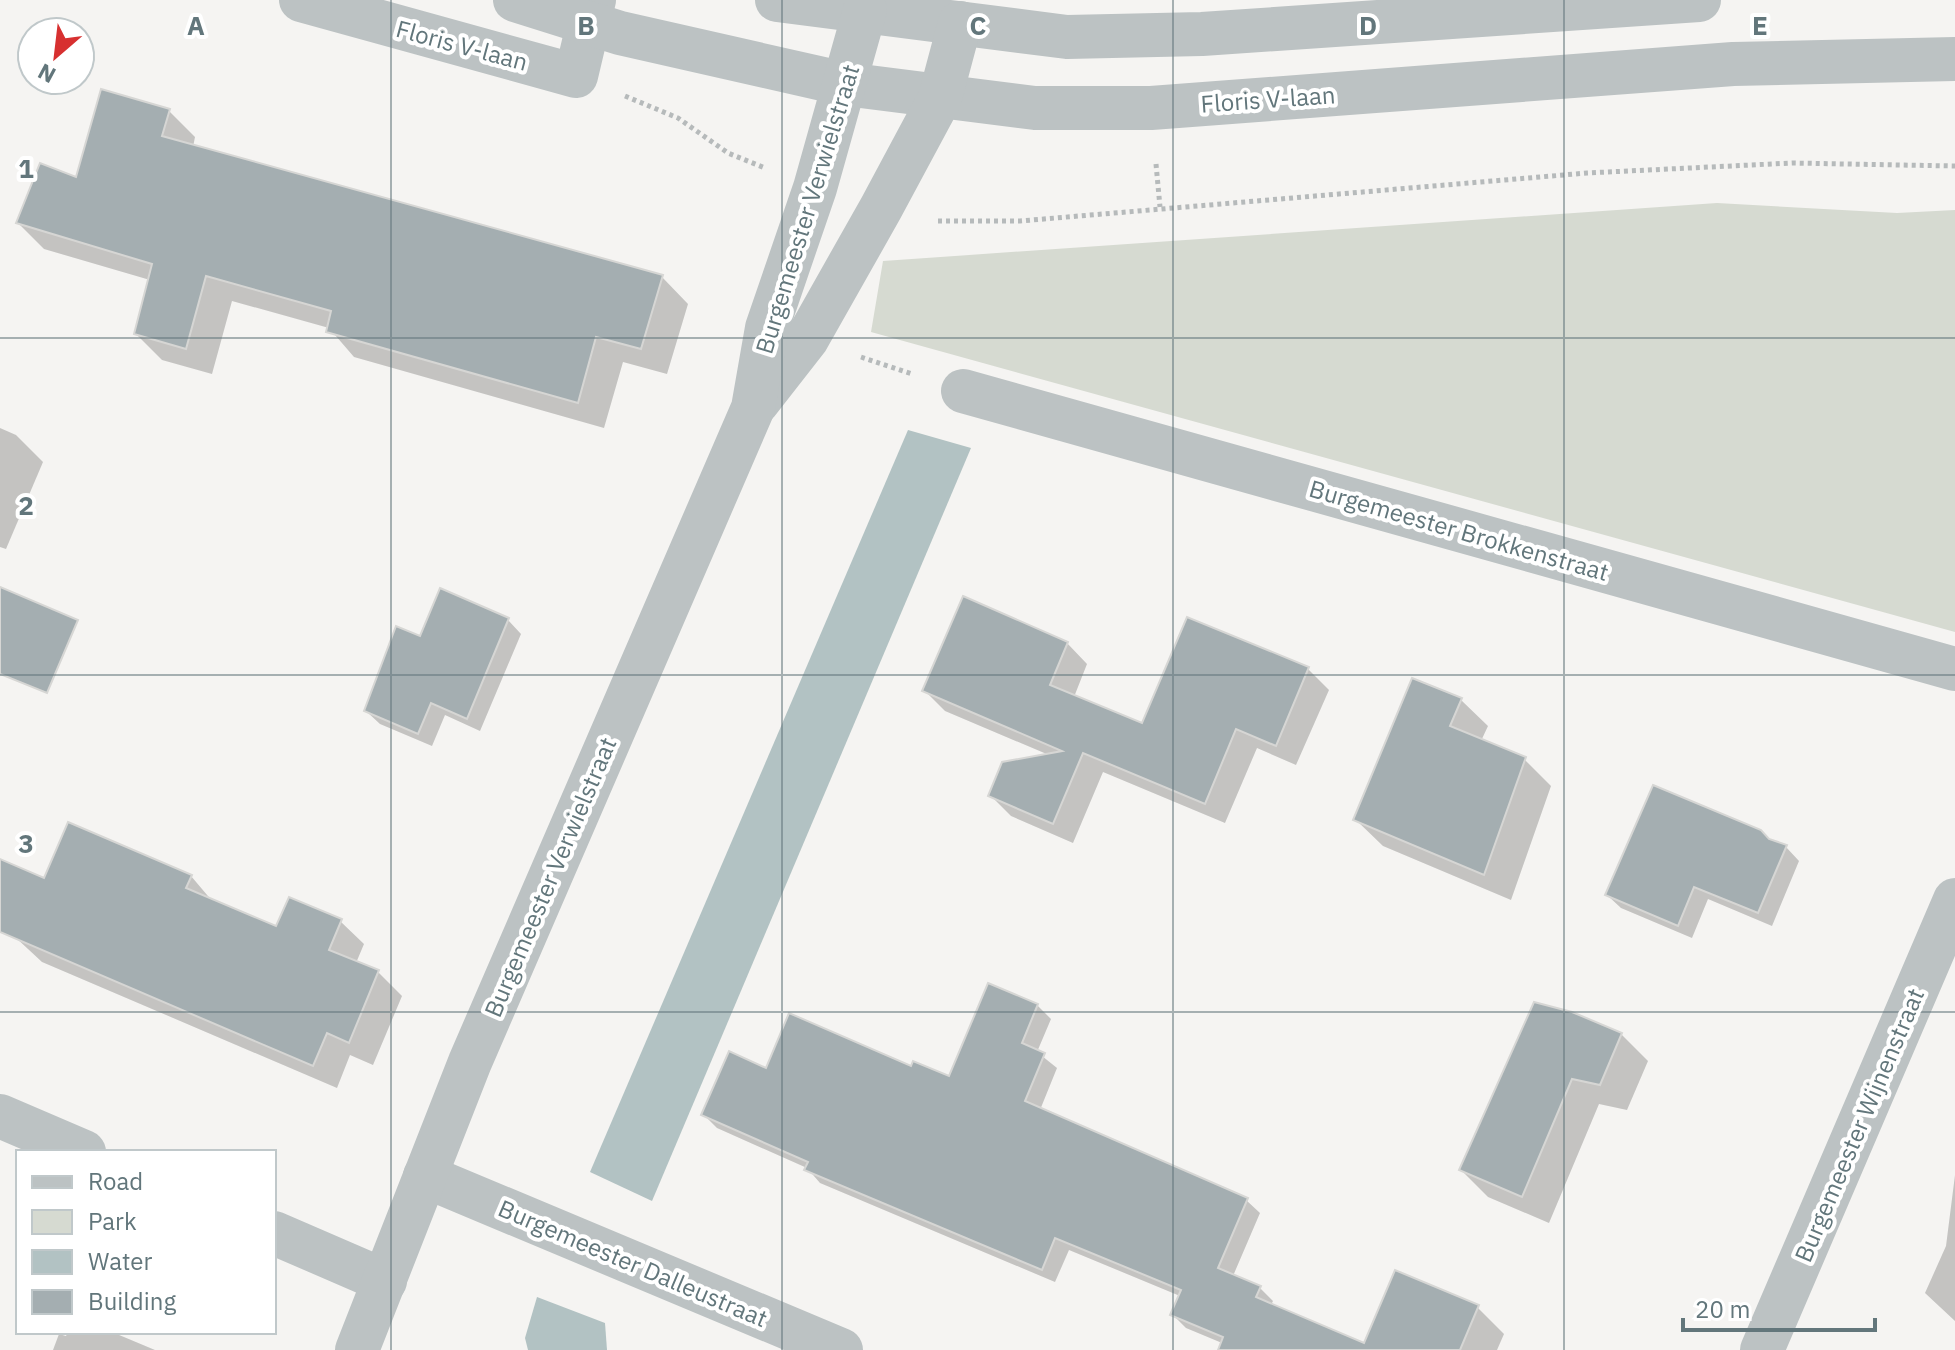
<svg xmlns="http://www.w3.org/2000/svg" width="1955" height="1350" viewBox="0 0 1955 1350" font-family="'IBM Plex Sans',sans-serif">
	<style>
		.green { fill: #d6dad1 }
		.water { fill: #b2c2c3 }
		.shadow { fill: #0003 }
		.building { fill: #a4aeb1; stroke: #d6d6d4; stroke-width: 2 }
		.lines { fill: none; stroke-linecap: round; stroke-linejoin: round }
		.path { stroke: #b6babb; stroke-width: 5; stroke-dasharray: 4 4; stroke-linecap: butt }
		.minor { stroke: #bcc2c3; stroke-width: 44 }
		.grid { fill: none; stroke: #62767b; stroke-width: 2; stroke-opacity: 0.55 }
		.labels { text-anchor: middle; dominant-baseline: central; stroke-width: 8; stroke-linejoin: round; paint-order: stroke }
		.street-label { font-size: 24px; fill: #62767b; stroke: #fff }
		.grid-label { font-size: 26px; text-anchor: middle; font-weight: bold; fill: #62767b; stroke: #fff; stroke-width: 8; stroke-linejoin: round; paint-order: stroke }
	</style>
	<rect width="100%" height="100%" fill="#f5f4f2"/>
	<polygon class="green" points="1717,203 1897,213 1955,210 1955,632 871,332 883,261"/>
	<g class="water">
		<polygon points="908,430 971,448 652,1201 590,1172"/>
		<polygon points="537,1297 605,1323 607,1350 528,1350 525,1338"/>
	</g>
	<g class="shadow">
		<polygon points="169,111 195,137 193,147 662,277 688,304 667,374 623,362 604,428 354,357 329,328 232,301 212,374 162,360 136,334 150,280 44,249 18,223"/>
		<polygon points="0,428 16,435 43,462 6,549 0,547"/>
		<polygon points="508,620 521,634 480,731 445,715 432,746 380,724 366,711 421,639"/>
		<polygon points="1067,643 1087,664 1074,697 1143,726 1308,669 1329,690 1296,765 1257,748 1225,823 1103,772 1073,843 1011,816 990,795 1049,755 945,711 925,691"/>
		<polygon points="1461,700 1488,726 1481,741 1524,759 1551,786 1511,900 1383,846 1356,820"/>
		<polygon points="1768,840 1786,847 1799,861 1772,926 1708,899 1692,938 1621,908 1607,895"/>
		<polygon points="0,862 45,880 191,876 213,902 277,929 340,921 364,944 356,963 378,972 402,996 373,1065 350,1055 337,1088 42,962 0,923"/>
		<polygon points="1037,1005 1051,1019 1037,1052 1057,1068 1040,1110 1246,1200 1260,1213 1233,1276 1260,1288 1273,1301 1271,1305 1320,1350 1227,1350 1222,1343 1186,1328 1172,1314 1180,1296 1069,1250 1055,1282 820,1183 807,1168 717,1128 704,1115 768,1070 912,1069 950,1079"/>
		<polygon points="1621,1034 1648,1061 1627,1110 1599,1104 1549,1223 1488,1197 1461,1170"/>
		<polygon points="1955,1175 1955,1321 1925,1293 1946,1246"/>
		<polygon points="1477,1307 1504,1334 1497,1350 1364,1350"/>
		<polygon points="68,1332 112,1332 155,1350 53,1350 59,1334 66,1336"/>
	</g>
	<g class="building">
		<polygon points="101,89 170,109 162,136 663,275 641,349 596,337 578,403 326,332 331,311 206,276 186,349 134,334 152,264 16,223 40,163 76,177"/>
		<polygon points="0,587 78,620 47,693 0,674"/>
		<polygon points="440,588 509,618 467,719 431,703 418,734 364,711 396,626 420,636"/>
		<polygon points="963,596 1068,642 1050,685 1142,723 1187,617 1309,667 1276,746 1236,729 1205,804 1083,753 1053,824 988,796 1002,762 1062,751 922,691"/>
		<polygon points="1412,678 1462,698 1450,726 1526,757 1484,875 1353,820"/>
		<polygon points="1653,785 1761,830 1769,839 1787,845 1758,913 1694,887 1678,926 1605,895"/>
		<polygon points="68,822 192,875 186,888 276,926 289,897 342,919 329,950 379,970 349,1043 327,1033 313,1066 0,932 0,859 44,878"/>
		<polygon points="988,983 1038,1004 1022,1043 1045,1053 1025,1101 1248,1198 1218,1268 1261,1286 1256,1297 1364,1343 1395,1270 1479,1305 1460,1350 1218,1350 1223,1337 1170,1315 1181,1290 1055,1238 1042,1270 804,1170 808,1162 701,1115 729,1051 766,1068 789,1013 911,1066 913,1061 949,1076"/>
		<polygon points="1534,1002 1572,1012 1622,1033 1600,1085 1572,1079 1522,1197 1459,1170"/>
	</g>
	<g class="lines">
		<g class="path">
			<polyline points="625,96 678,118 728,153 765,168"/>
			<polyline points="1156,164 1160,207"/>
			<polyline points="938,221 1020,221 1587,173 1792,163 1955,166"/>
			<polyline points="861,357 912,374"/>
		</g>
		<g class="minor">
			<polyline points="301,0 576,76 594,0"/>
			<polyline points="515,0 620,33 845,84 1035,108 1151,108 1733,64 1955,59"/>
			<polyline points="777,0 1067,37 1202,34 1699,0"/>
			<polyline points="963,391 1955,669"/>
			<polyline points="757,403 807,339 881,208 940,98 960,23"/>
			<polyline points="0,1116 84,1152"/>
			<polyline points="425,1176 841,1350"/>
			<polyline points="274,1233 385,1281"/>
			<polyline points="357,1350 470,1062 753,408 767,328 815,188 865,10"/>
			<polyline points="1762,1350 1955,900"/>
		</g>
	</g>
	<path class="grid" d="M 391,0 L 391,1350M 782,0 L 782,1350M 1173,0 L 1173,1350M 1564,0 L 1564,1350M 0,338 L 1955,338M 0,675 L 1955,675M 0,1012 L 1955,1012"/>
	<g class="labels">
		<g class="street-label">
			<text transform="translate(462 45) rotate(15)">Floris V-laan</text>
			<text transform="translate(1268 99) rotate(-4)">Floris V-laan</text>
			<text transform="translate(807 209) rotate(-73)">Burgemeester Verwielstraat</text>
			<text transform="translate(1459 530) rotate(16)">Burgemeester Brokkenstraat</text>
			<text transform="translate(550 877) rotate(-67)">Burgemeester Verwielstraat</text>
			<text transform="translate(1859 1125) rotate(-67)">Burgemeester Wijnenstraat</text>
			<text transform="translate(633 1263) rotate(23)">Burgemeester Dalleustraat</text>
		</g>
	</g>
	<g class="grid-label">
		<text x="196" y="35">A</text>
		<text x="586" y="35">B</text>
		<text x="978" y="35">C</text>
		<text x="1368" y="35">D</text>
		<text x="1760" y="35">E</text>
		<text x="26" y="178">1</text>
		<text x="26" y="515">2</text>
		<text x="26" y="853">3</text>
	</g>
	<rect x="16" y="1150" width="260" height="184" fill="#ffffff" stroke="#c0c8ca" stroke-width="2"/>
	<rect x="32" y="1176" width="40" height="12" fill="#bcc2c3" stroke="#c0c8ca" stroke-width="2"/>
	<text x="88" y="1190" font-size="24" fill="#62767b">Road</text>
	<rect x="32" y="1210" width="40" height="24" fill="#d6dad1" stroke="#c0c8ca" stroke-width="2"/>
	<text x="88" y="1230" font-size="24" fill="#62767b">Park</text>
	<rect x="32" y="1250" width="40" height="24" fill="#b2c2c3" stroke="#c0c8ca" stroke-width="2"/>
	<text x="88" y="1270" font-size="24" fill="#62767b">Water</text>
	<rect x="32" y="1290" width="40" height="24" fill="#a4aeb1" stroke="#c0c8ca" stroke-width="2"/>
	<text x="88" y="1310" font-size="24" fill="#62767b">Building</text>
	<g transform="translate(56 56) rotate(208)"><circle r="38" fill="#ffffff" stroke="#c0c8ca" stroke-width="2"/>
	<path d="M0-6L14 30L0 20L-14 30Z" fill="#d73030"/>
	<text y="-12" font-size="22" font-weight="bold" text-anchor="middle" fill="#62767b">N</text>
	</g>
	<path d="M1683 1318v12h192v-12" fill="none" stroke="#62767b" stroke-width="4"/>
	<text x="1695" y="1318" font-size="24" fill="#62767b" stroke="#ffffff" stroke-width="6" paint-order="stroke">20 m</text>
</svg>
